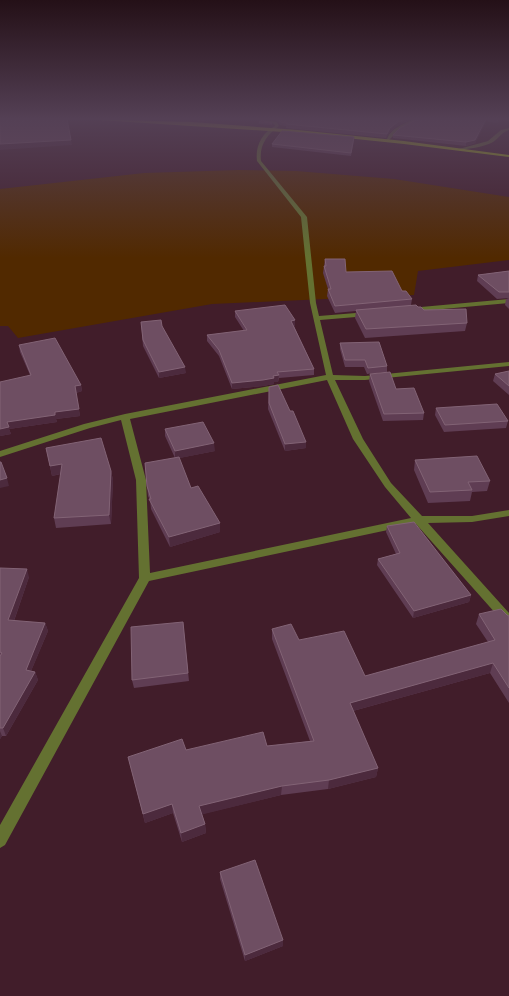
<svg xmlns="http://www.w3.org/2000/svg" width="509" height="996" viewBox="0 0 509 996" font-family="'Alegreya Sans',sans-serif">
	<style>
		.green { fill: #512900 }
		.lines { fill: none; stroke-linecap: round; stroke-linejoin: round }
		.minor { fill: #647131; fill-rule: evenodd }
		.major { fill: #9eb712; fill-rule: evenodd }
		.wall { fill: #5f3d53 }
		.shaded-wall { fill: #4c2a3d }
		.building { fill: #6e4e62; stroke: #826375 }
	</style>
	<rect width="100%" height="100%" fill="#411d2a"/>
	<polygon class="green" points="239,170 296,171 394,179 509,197 509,260 418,271 414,295 212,304 18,338 8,326 0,326 0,189 144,173"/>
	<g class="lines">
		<g class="minor">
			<path d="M 257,119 L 262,119 L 277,122 L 279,126 C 267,135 259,145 261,161 L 307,217 L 316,303 L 319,316 L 368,312 L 372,314 L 368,316 L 320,320 L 333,375 L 365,376 L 509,362 L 509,366 L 365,380 L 335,380 L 363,439 L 391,483 L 422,516 L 472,516 L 509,510 L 509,516 L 472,522 L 428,523 L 509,613 L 509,626 L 505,624 L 416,524 L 149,581 L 5,845 L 0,848 L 0,825 L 139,578 L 136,480 L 121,420 L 90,428 L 0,457 L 0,451 L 84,424 L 125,414 L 326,375 L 310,303 L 301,217 L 257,161 C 255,146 262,133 275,126 L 274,124 ZM 327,380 L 353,439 L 385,487 L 411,518 L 150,573 L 146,480 L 130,419 Z"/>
			<path d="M 415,119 L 419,119 L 399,130 L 389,140 L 387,140 C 389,129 405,123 415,119 Z"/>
			<path d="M 509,128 L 509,130 C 502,132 499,138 493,142 C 484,147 472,148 461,150 L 459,149 L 488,141 L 501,130 Z"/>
			<polygon points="509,299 509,303 410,312 407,310 410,308"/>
		</g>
		<polygon class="major" points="84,119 192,122 298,130 404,141 509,155 509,157 404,144 298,133"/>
	</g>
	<g class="wall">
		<polygon points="167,119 207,119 205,121"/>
		<polygon points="262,119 412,119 397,126 390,132 386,138 286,128 286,126 280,125 277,121"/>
		<polygon points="418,119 509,119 509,121 503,120 497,123 486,121 475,143 466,146 393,138 393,135"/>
		<polygon points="259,122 272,123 272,125 259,124"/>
		<polygon points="354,140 351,156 272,147 272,144"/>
		<polygon points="325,259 346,272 402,291 412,299 411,305 418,307 424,310 467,323 465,331 365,338 355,318 356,311 335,313 327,296 328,289 323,273"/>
		<polygon points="509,271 509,298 497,299 477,281 478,275"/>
		<polygon points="509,298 509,309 505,305 506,299"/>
		<polygon points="235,311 295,320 295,326 294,326 314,369 314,375 279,378 278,382 274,382 274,384 263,386 232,389 219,356 207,341 207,335 244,331 235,317"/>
		<polygon points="141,322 162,326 186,373 159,378 143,346"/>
		<polygon points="340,343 387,366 387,372 367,374 364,367 345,367 340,349"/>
		<polygon points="19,345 81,385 82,391 76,393 80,416 56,419 57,422 9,429 11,434 0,436 30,375 20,352"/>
		<polygon points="509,371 509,395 493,381 495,374"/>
		<polygon points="370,374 396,389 424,413 423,420 383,421 369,381"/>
		<polygon points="269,387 306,448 285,451 268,409"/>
		<polygon points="436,408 508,421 506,428 444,432 435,415"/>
		<polygon points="165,429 215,451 179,458 191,488 220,523 220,532 170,547 151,509 150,500 148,496 145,463 175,458 165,436"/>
		<polygon points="46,448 111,471 113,480 111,524 56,528 54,518 61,474 52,476"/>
		<polygon points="415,460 490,481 487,491 472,492 470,501 428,503 414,470"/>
		<polygon points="387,526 471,595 469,602 413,618 377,565 378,559 396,554 386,532"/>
		<polygon points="0,568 29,577 14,621 45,623 48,631 31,671 35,672 38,680 6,736 2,736 0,739"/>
		<polygon points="479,614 507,615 509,616 509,703 490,673 353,711 378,768 376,777 328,789 281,795 202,814 205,824 206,833 182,842 173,813 145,823 128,757 186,750 267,746 310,741 272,639 272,629 299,640 365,676 488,642 476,624"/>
		<polygon points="183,622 189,681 134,688 132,680"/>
		<polygon points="220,872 283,946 245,961 220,879"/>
	</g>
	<g class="shaded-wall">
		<polygon points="406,119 412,119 397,126 390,132 386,138 387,134 390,128 398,122"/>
		<polygon points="486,119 486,121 475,143 466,146 466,142"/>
		<polygon points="500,119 503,119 503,120 497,123 498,120"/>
		<polygon points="71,140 72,145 0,150 0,144"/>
		<polygon points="295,320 295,326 291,327 291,321"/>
		<polygon points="185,367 186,373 159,378 159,372"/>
		<polygon points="279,375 278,382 274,382 274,384 263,386 232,389 232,383"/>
		<polygon points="81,385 82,391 76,393 75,386"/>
		<polygon points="79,409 80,416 56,419 57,422 9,429 11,434 0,436 0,429 7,422 55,412"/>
		<polygon points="306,442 306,448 285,451 285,444"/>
		<polygon points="214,443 215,451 175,459 175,451"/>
		<polygon points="62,464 64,473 52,476 50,466"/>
		<polygon points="111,471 113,480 111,524 109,515"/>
		<polygon points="7,478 9,486 0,488 0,480"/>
		<polygon points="220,523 220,532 170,547 169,537"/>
		<polygon points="27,569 29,577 11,629 8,620"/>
		<polygon points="471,595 469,602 413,618 414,611"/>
		<polygon points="45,623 48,631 28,678 26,670"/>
		<polygon points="493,663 490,673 349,712 350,703"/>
		<polygon points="35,672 38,680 6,736 3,728"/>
		<polygon points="0,731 2,736 0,739"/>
		<polygon points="378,768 376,777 328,789 329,780"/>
		<polygon points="282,786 281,795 200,815 199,806"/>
		<polygon points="172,804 173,813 145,823 143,814"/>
		<polygon points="205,824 206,833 182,842 181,833"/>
		<polygon points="283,940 283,946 245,961 245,955"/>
	</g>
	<g class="building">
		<polygon points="0,119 67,119 71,140 0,144"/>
		<polygon points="278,119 406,119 398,122 390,128 387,134 286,124 287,123 280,122"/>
		<polygon points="418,119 486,119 475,140 466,142 393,135 400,128"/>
		<polygon points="490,119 500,119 498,120"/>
		<polygon points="261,120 272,123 259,122"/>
		<polygon points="282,131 354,137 351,153 272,144"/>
		<polygon points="325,259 345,259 346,272 392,271 402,291 406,291 412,299 335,306 328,289 331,289 324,266 326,266"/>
		<polygon points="509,271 509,292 499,292 478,275"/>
		<polygon points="285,305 295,320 291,321 314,369 277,372 279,375 273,376 274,378 263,380 232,383 219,350 207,335 247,330 235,311"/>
		<polygon points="416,305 418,307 421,307 424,310 466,309 467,323 366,329 356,310"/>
		<polygon points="161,320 162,326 185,367 159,372 143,340 141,322"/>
		<polygon points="55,338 81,385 75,386 79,409 55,412 55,415 7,422 9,427 0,429 0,382 31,375 19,345"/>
		<polygon points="379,342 387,366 368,368 365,360 345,360 340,343"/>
		<polygon points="509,371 509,386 495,374"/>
		<polygon points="390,372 396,389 414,388 424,413 384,414 370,374"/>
		<polygon points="278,385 290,411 293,411 306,442 285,444 269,403 269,387"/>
		<polygon points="497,404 508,421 445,425 436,408"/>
		<polygon points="203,422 214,443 175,451 165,429"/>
		<polygon points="101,438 111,471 109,515 54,518 62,464 50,466 46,448"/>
		<polygon points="477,456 490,481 468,482 472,490 430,492 415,460"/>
		<polygon points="179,457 191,488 198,486 220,523 169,537 149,499 151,499 147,486 145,463"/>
		<polygon points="0,462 1,462 7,478 0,480"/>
		<polygon points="414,522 471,595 414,611 378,559 400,553 387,526"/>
		<polygon points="0,568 27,569 8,620 45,623 26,670 35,672 3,728 0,728 0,656 2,653 0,652"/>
		<polygon points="501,609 507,615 509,616 509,688 493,663 350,703 378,768 329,780 282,786 199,806 205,824 181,833 172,804 143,814 128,757 182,739 186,750 263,732 267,746 314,741 272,629 291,624 299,640 344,631 365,676 495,640 479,614"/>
		<polygon points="183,622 188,673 132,680 131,627"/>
		<polygon points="255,860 283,940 245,955 220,872"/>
	</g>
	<linearGradient id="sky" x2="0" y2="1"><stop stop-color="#241017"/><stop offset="0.46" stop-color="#544055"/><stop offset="1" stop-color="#544055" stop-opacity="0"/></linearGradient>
	<rect width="509" height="258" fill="url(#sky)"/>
</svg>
